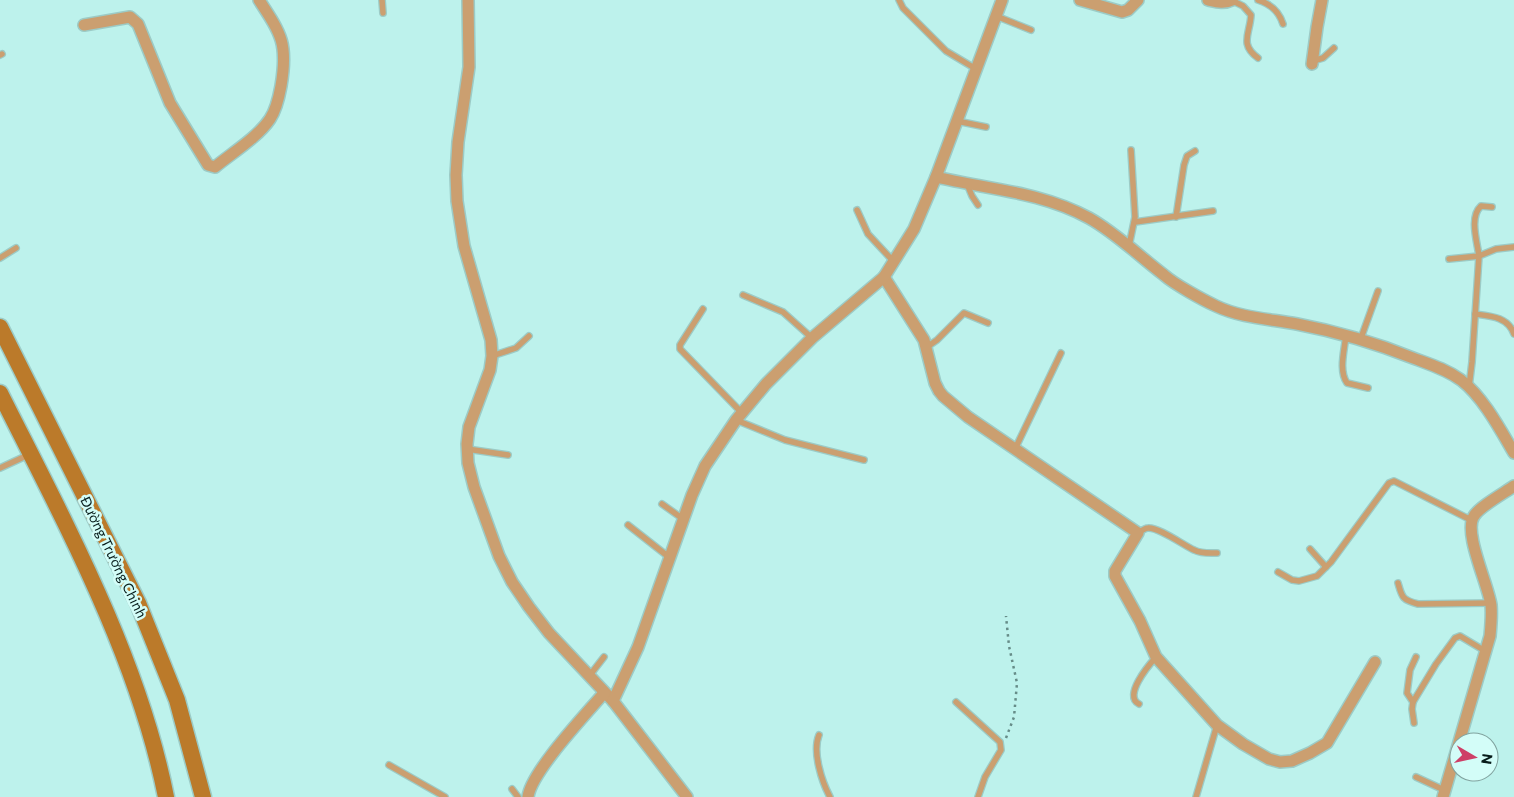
<svg xmlns="http://www.w3.org/2000/svg" width="1514" height="797" viewBox="0 0 1514 797" font-family="Commissioner,sans-serif">
	<style>
		.lines { fill: none; stroke-linecap: round; stroke-linejoin: round }
		.lane-casing { stroke: #9ccbc6; stroke-width: 8 }
		.street-casing { stroke: #9ccbc6; stroke-width: 14 }
		.secondary-casing { stroke: #9ccbc6; stroke-width: 19 }
		.path { stroke: #668c88; stroke-width: 2.5; stroke-dasharray: 2.5 4; stroke-linecap: butt }
		.lane { stroke: #cb9f70; stroke-width: 5.5 }
		.street { stroke: #cb9f70; stroke-width: 11 }
		.secondary { stroke: #bb7a2a; stroke-width: 16 }
		.labels { text-anchor: middle; dominant-baseline: central; stroke-width: 5; stroke-linejoin: round; paint-order: stroke }
		.street-label { font-size: 14px; fill: #071c1a; stroke: #d3fdf8 }
	</style>
	<rect width="100%" height="100%" fill="#bdf2ec"/>
	<g class="lines">
		<defs>
			<g id="lane">
				<polyline points="382,0 383,13"/>
				<polyline points="899,0 903,8 946,51 976,69"/>
				<path d="M 1231,0 L 1243,6 L 1251,15 C 1250,34 1239,44 1258,58"/>
				<path d="M 1258,0 C 1271,4 1279,11 1283,24"/>
				<polyline points="996,16 1031,30"/>
				<polyline points="0,55 2,54"/>
				<polyline points="1313,61 1323,58 1334,48"/>
				<polyline points="957,121 986,127"/>
				<polyline points="967,184 972,196 978,205"/>
				<polyline points="857,210 868,234 894,262"/>
				<polyline points="1176,217 1184,165 1187,156 1195,151"/>
				<polyline points="1135,222 1213,211"/>
				<polyline points="1129,246 1135,217 1131,150"/>
				<polyline points="0,258 16,248"/>
				<path d="M 1449,259 L 1479,256 C 1477,241 1469,217 1481,206 L 1492,207"/>
				<polyline points="743,295 783,312 812,338"/>
				<polyline points="703,309 680,345 680,349 742,413"/>
				<path d="M 1475,314 C 1491,316 1508,317 1514,334"/>
				<path d="M 1346,334 C 1345,349 1338,370 1347,383 L 1368,388"/>
				<polyline points="1361,338 1378,291"/>
				<polyline points="927,347 937,340 964,313 988,323"/>
				<polyline points="492,356 516,348 529,336"/>
				<polyline points="1469,387 1472,362 1479,256 1496,249 1514,247"/>
				<polyline points="736,420 785,440 864,460"/>
				<polyline points="467,449 508,455"/>
				<polyline points="1015,449 1061,353"/>
				<polyline points="0,468 28,455"/>
				<polyline points="662,504 683,519"/>
				<polyline points="628,525 670,558"/>
				<path d="M 1138,533 C 1141,531 1145,528 1148,528 C 1159,527 1183,545 1194,550 C 1202,554 1210,553 1217,553"/>
				<polyline points="1310,549 1326,567"/>
				<polyline points="1278,572 1292,580 1299,581 1317,576 1331,562 1389,483 1394,481 1471,520"/>
				<path d="M 1398,583 C 1402,597 1402,600 1418,604 L 1491,603"/>
				<polyline points="590,675 604,657"/>
				<polyline points="956,702 1000,742 1001,750 985,777 978,797"/>
				<polyline points="1413,702 1407,693 1410,670 1416,657"/>
				<path d="M 1139,704 C 1123,696 1148,666 1156,657"/>
				<polyline points="1414,723 1412,709 1413,702 1436,664 1455,638 1460,636 1485,651"/>
				<path d="M 819,735 C 812,752 822,782 830,797"/>
				<polyline points="389,765 445,797"/>
				<polyline points="1416,777 1444,790"/>
				<polyline points="512,789 518,797"/>
				<polyline points="1196,797 1217,725"/>
			</g>
			<g id="street">
				<polyline points="468,0 469,67 458,142 456,175 457,201 464,246 491,340 492,356 490,370 469,427 467,444 468,463 474,487 499,556 512,582 529,607 549,633 613,701 687,797"/>
				<polyline points="1080,0 1122,12 1128,10 1138,0"/>
				<path d="M 1208,0 C 1217,2 1224,4 1232,0"/>
				<path d="M 84,25 L 130,17 L 138,24 L 170,103 L 208,165 L 215,167 C 232,153 258,137 270,119 C 276,110 279,97 281,86 C 288,44 282,35 259,0"/>
				<polyline points="1312,64 1317,27 1322,0"/>
				<path d="M 936,177 C 987,189 1042,192 1089,218 C 1116,233 1139,256 1164,275 C 1174,284 1203,300 1216,306 C 1241,318 1270,319 1297,324 C 1339,332 1373,342 1413,358 C 1429,364 1446,369 1461,380 C 1483,397 1500,429 1514,453"/>
				<polyline points="884,277 924,340 935,383 939,391 943,396 968,417 1138,533 1115,571 1115,576 1140,621 1156,657 1217,725 1243,744 1269,759 1280,762 1292,761 1310,753 1327,743 1375,662"/>
				<polyline points="613,701 638,647 692,495 705,466 736,420 766,384 812,338 884,277 914,229 936,177 1002,0"/>
				<path d="M 528,797 C 531,772 586,714 604,693"/>
				<path d="M 1443,797 L 1490,636 C 1491,625 1492,615 1491,605 C 1488,584 1463,532 1474,516 C 1479,507 1504,493 1514,486"/>
			</g>
			<g id="secondary">
				<polyline points="0,327 138,603 177,700 203,797"/>
				<path d="M 0,393 C 64,521 138,656 166,797"/>
			</g>
		</defs>
		<use href="#lane" class="lane-casing"/>
		<use href="#street" class="street-casing"/>
		<use href="#secondary" class="secondary-casing"/>
		<polyline class="path" points="1006,738 1014,717 1017,683 1009,646 1006,616"/>
		<use href="#lane" class="lane"/>
		<use href="#street" class="street"/>
		<use href="#secondary" class="secondary"/>
	</g>
	<g class="labels">
		<g class="street-label">
			<text transform="translate(114 557) rotate(64)">Đường Trường Chinh</text>
		</g>
	</g>
	<g transform="translate(1474 757) rotate(99)"><circle r="24" fill="#d3fdf8" stroke="#81a39f"/>
	<path d="M0-4L9 19L0 12L-9 19Z" fill="#ce3f67"/>
	<text y="-8" font-size="14" font-weight="bold" text-anchor="middle" fill="#071c1a">N</text>
	</g>
</svg>
